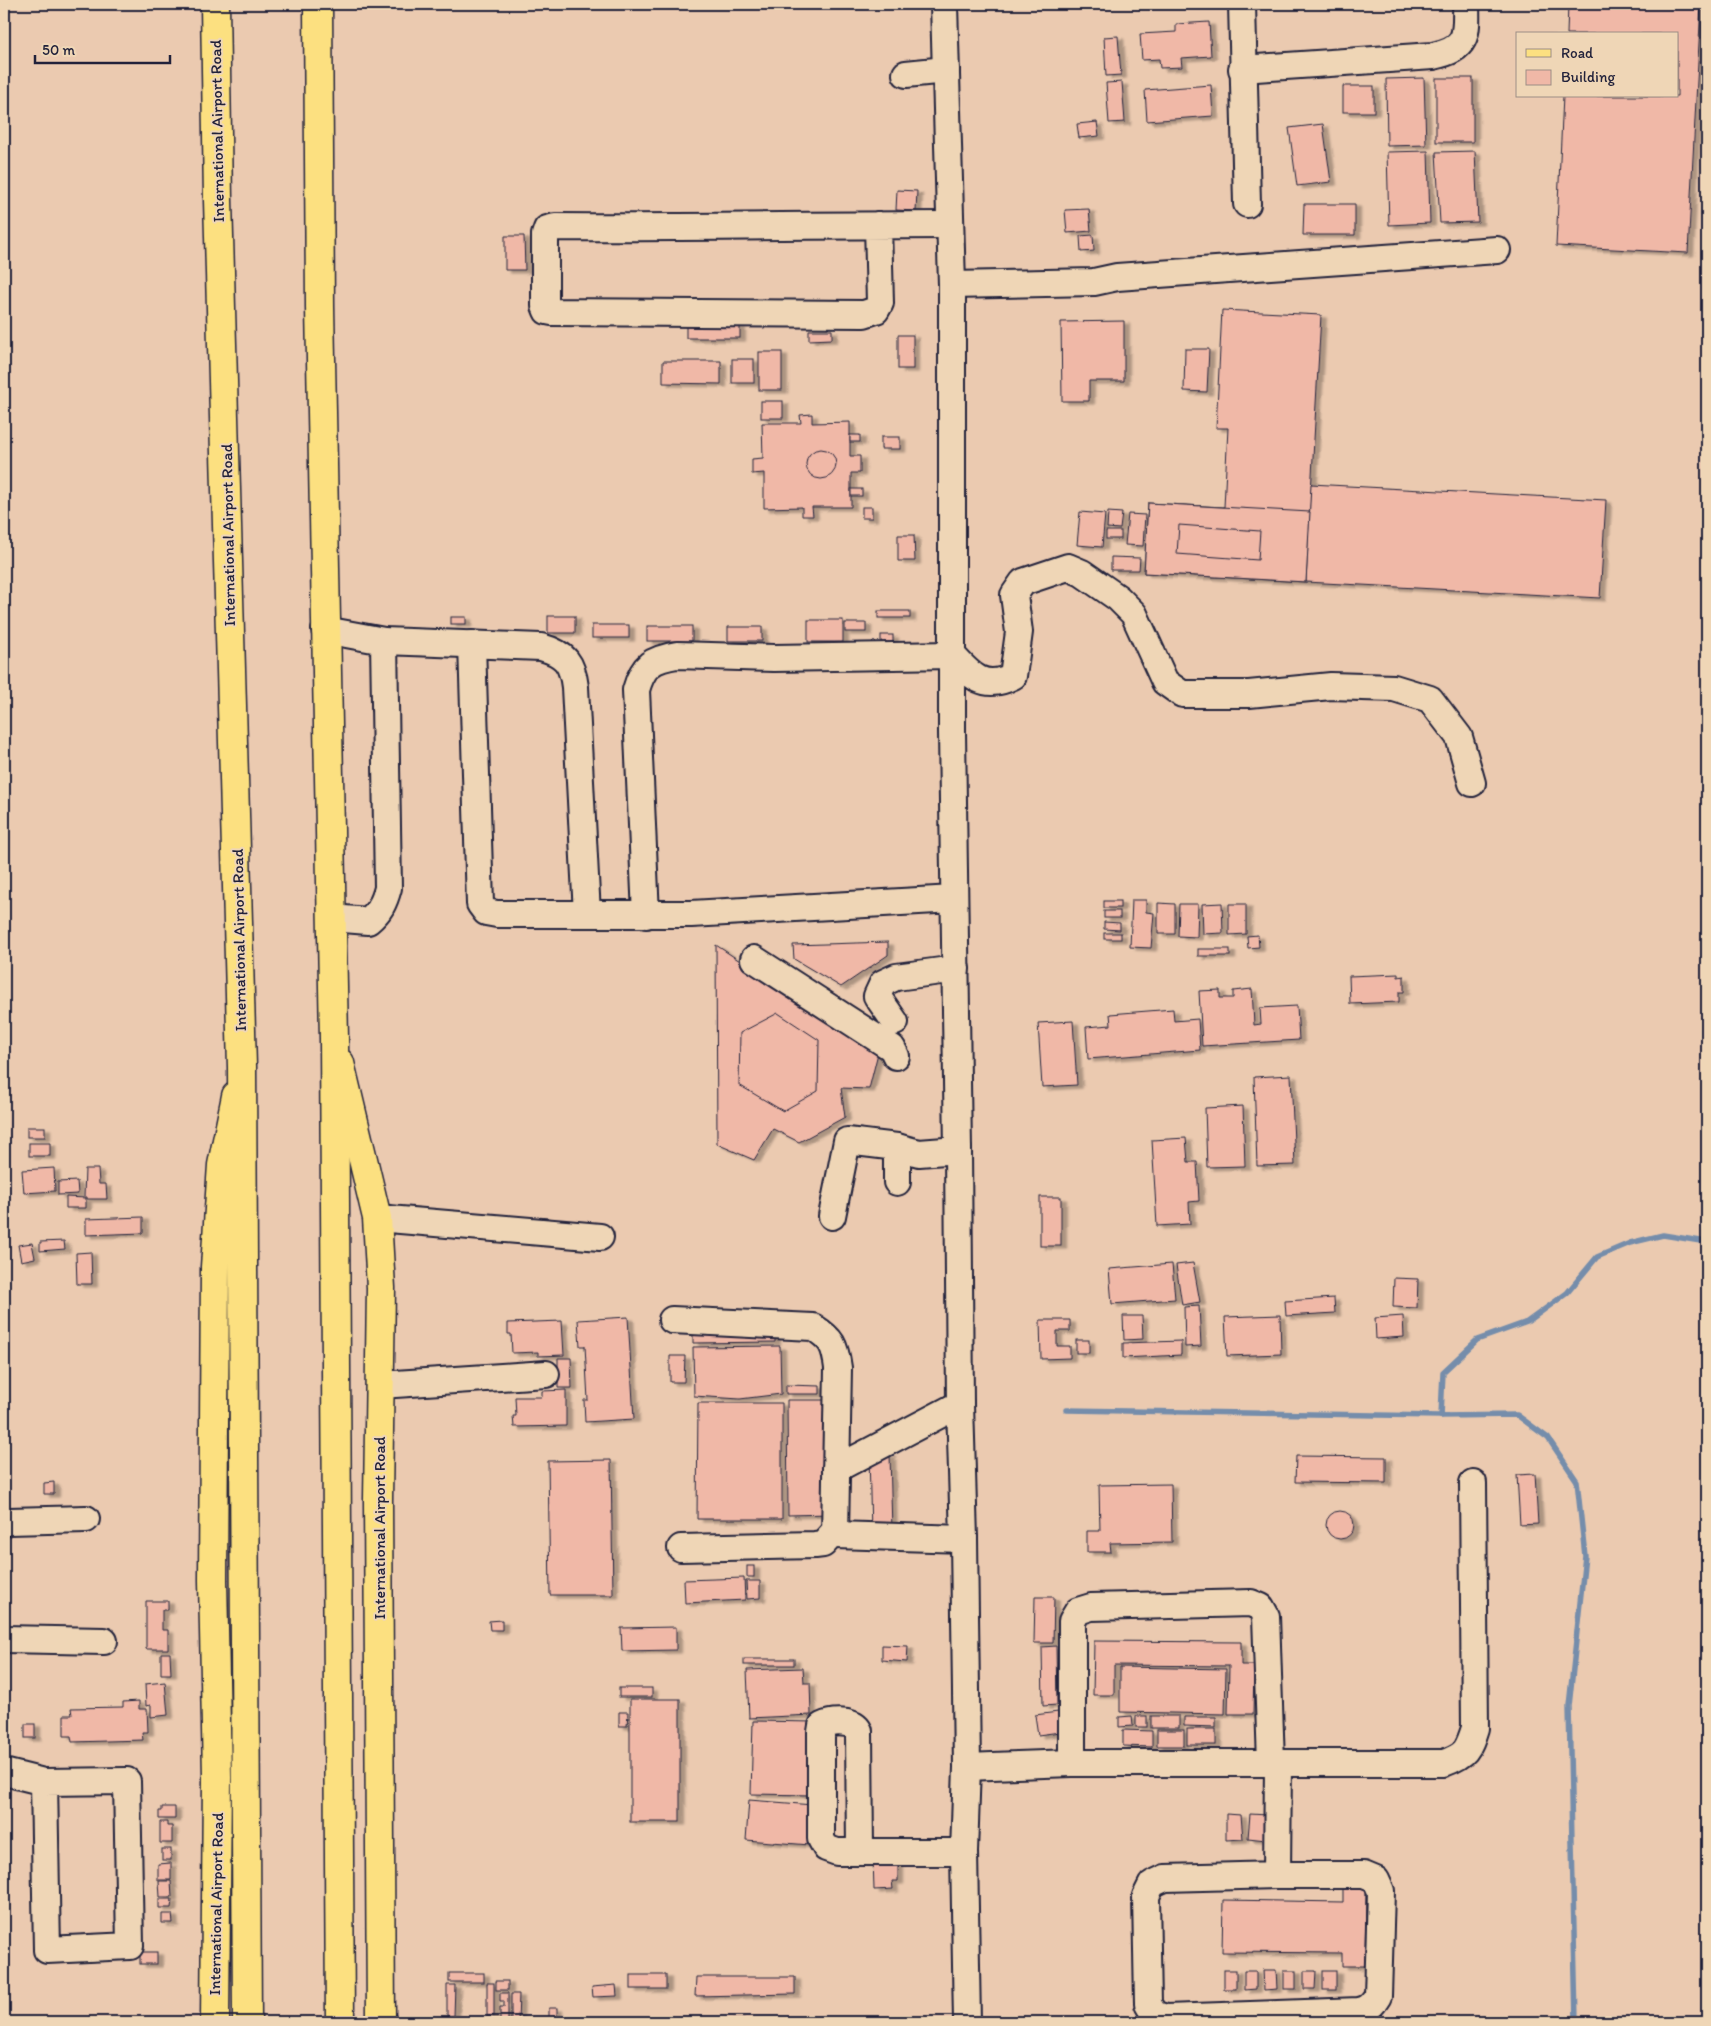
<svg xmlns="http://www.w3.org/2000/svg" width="1711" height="2026" viewBox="0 0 1711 2026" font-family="Itim,sans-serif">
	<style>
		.built { fill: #ebcab0; fill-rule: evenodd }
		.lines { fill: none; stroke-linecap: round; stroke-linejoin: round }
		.stream { stroke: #748dab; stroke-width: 5.5 }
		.building { fill: #f0b8a7; stroke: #22223b; filter: url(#shadow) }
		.minor-casing { stroke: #22223b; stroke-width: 30 }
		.major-casing { stroke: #22223b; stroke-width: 31 }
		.highway-casing { stroke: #22223b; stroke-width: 31 }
		.minor { stroke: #efd6b6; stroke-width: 26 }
		.major { stroke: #fce080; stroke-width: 28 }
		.highway { stroke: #fce080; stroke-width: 28 }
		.labels { text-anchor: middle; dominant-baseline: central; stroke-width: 4; stroke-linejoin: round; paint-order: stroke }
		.street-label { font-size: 16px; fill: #22223b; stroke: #efd6b6 }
	</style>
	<defs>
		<filter id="shadow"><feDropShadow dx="5.5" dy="3" stdDeviation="1" flood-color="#0004"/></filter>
	</defs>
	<rect width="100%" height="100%" fill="#efd6b6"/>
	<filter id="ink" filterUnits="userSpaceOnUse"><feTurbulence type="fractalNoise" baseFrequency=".02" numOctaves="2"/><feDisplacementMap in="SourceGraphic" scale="10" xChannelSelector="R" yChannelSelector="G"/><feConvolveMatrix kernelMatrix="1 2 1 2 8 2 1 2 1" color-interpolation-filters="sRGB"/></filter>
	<g filter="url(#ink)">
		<path class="built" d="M 4,4 L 1707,4 L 1707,2022 L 4,2022 ZM 1517,34 L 1677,34 L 1677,96 L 1517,96 Z"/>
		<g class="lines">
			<g class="stream">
				<polyline points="1067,1410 1441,1416 1517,1415 1548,1438 1577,1481 1585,1556 1569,1706 1576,2022"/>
				<polyline points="1441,1416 1443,1372 1477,1340 1527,1322 1567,1293 1597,1257 1630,1243 1663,1235 1707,1242"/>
			</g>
		</g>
		<g class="building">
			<polygon points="1568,4 1701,4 1688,253 1556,246 1563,96 1677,96 1677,34 1567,34"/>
			<polygon points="1209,22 1211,56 1181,58 1182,67 1160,68 1159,59 1142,60 1140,34 1176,32 1176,24"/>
			<polygon points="1118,36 1121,75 1106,76 1104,37"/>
			<polygon points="1424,78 1426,145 1387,146 1386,79"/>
			<rect x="1436" y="78" width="37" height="64"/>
			<polygon points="1122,82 1125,122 1109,123 1106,83"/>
			<polygon points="1211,85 1213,116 1147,121 1145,90"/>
			<rect x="1343" y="86" width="31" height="26"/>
			<polygon points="1097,122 1099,136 1079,138 1077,124"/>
			<polygon points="1323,124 1331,182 1297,186 1289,128"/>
			<polygon points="1428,151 1430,223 1389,225 1387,152"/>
			<polygon points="1475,151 1478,222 1440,223 1436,152"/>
			<polygon points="897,190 917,191 916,211 896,210"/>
			<polygon points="1304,204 1355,204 1355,235 1303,235"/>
			<polygon points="1089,209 1091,231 1067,233 1065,210"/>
			<polygon points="1093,235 1094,251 1081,252 1080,236"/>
			<polygon points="505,236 524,236 525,270 505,270"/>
			<polygon points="1222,310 1321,315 1306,582 1144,573 1148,503 1224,507 1228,428 1216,428"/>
			<polygon points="1124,321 1124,381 1089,381 1089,401 1062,401 1061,322"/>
			<rect x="686" y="325" width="54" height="13"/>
			<polygon points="809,330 832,330 832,339 809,340"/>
			<rect x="898" y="335" width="15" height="34"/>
			<polygon points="1185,349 1209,349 1207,392 1184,391"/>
			<rect x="759" y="352" width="23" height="38"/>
			<rect x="732" y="359" width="22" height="24"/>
			<polygon points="663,361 721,361 721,384 663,383"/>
			<rect x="761" y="401" width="22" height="17"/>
			<polygon points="812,414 812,423 850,422 850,456 860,456 860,473 851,473 851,507 812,507 813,516 802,516 802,507 764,508 764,473 752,474 752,459 763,458 762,423 801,423 800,415"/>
			<rect x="850" y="435" width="10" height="7"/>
			<rect x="881" y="437" width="19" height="12"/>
			<circle cx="821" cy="464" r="15"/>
			<polygon points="1311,484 1606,500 1600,598 1306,582"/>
			<rect x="851" y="489" width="11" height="7"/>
			<polygon points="1148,503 1310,512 1306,582 1144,573"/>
			<rect x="862" y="507" width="10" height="11"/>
			<polygon points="1080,512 1105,514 1102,547 1077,545"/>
			<polygon points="1108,512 1122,513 1120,529 1107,528"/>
			<polygon points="1128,514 1145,515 1143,546 1125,545"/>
			<polygon points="1179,525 1260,531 1258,560 1177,554"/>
			<rect x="1106" y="531" width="15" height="8"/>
			<polygon points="898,535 914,535 915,561 898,561"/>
			<polygon points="1111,557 1140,558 1139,570 1111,570"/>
			<rect x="878" y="611" width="32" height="7"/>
			<rect x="548" y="616" width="27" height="17"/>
			<rect x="451" y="617" width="15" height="7"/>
			<rect x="808" y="620" width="35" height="22"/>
			<rect x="845" y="623" width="21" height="9"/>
			<rect x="592" y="625" width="37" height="13"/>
			<rect x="647" y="626" width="45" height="15"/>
			<rect x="728" y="627" width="34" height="14"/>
			<rect x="881" y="635" width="12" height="7"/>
			<polygon points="1132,900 1146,900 1146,912 1154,913 1151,948 1130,947"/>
			<rect x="1104" y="901" width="16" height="7"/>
			<polygon points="1158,903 1175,904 1175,934 1158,934"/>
			<polygon points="1222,903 1223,933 1203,934 1202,904"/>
			<polygon points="1179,904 1198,904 1197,937 1178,936"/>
			<polygon points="1229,904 1246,904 1246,934 1229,935"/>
			<rect x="1104" y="911" width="16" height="7"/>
			<polygon points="1104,922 1120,923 1120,930 1104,929"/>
			<rect x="1104" y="933" width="17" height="6"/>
			<polygon points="1258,935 1259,947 1248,948 1247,936"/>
			<polygon points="888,942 888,955 841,987 794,959 793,945"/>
			<polygon points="716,945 878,1053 869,1089 841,1088 845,1117 799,1142 773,1129 754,1160 717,1144"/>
			<rect x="1198" y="949" width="32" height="7"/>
			<polygon points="1398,974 1398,977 1404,976 1404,992 1399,992 1399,1002 1350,1004 1349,976"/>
			<polygon points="1252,989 1254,1025 1261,1024 1260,1008 1297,1006 1299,1040 1202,1046 1199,991 1220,990 1220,998 1233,998 1233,991"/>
			<polygon points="1173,1009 1174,1021 1198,1019 1200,1050 1088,1059 1086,1027 1111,1025 1110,1014"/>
			<polygon points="778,1013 819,1040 818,1091 783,1111 739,1085 740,1033"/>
			<polygon points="1073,1021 1077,1085 1042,1087 1038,1023"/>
			<polygon points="1291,1075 1295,1165 1257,1166 1254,1077"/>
			<polygon points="1243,1106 1245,1166 1207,1167 1205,1108"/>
			<rect x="27" y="1127" width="18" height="10"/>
			<polygon points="1186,1138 1188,1162 1197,1162 1199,1201 1189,1202 1190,1224 1157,1226 1152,1140"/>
			<rect x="29" y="1143" width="21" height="13"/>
			<polygon points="54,1168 55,1191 24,1193 22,1170"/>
			<polygon points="85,1169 98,1169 99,1184 106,1184 107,1199 87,1199 87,1197 84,1197"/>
			<polygon points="77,1181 78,1194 58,1195 58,1182"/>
			<polygon points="66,1197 86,1198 86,1208 66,1208"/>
			<rect x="1040" y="1197" width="21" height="49"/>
			<polygon points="143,1217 143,1233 86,1235 86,1219"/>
			<polygon points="64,1241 65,1249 40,1251 40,1242"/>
			<polygon points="32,1243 35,1258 21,1261 18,1245"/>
			<polygon points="91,1252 92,1284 77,1284 76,1253"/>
			<polygon points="1193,1263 1200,1302 1182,1305 1176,1265"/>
			<polygon points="1172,1264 1175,1299 1112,1304 1109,1269"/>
			<polygon points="1394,1278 1418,1279 1417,1308 1393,1307"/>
			<polygon points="1334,1298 1335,1313 1286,1316 1285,1301"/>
			<polygon points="1199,1306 1201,1346 1185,1347 1184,1307"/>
			<polygon points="1280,1315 1281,1354 1227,1356 1225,1317"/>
			<polygon points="1123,1316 1142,1316 1143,1339 1124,1340"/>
			<polygon points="1403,1316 1404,1337 1376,1339 1375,1318"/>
			<polygon points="628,1317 634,1419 585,1422 584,1400 588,1400 585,1346 580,1346 578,1320"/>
			<polygon points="1040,1320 1070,1320 1070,1331 1057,1331 1057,1346 1070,1346 1070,1358 1041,1359"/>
			<polygon points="562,1321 564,1355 538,1356 538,1352 512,1353 511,1334 508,1334 508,1323"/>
			<polygon points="775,1332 775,1342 693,1343 693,1333"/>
			<rect x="1076" y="1340" width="13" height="13"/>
			<polygon points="1181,1341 1181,1355 1123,1358 1123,1343"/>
			<polygon points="780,1346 781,1394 740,1399 694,1396 693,1347"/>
			<polygon points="670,1356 685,1356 684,1382 670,1382"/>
			<polygon points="558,1358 571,1358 572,1388 558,1388"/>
			<polygon points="786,1385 820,1386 820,1394 786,1394"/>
			<polygon points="566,1390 566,1426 514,1427 513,1416 516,1416 515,1397 542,1397 542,1391"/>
			<polygon points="787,1400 829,1400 830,1514 788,1515"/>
			<polygon points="698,1403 782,1403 782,1519 697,1519"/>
			<polygon points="890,1454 892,1531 871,1532 869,1455"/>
			<polygon points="1296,1456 1386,1457 1386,1483 1295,1482"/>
			<polygon points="611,1460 613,1595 550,1595 548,1461"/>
			<polygon points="1535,1474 1538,1524 1520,1525 1517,1475"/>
			<polygon points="54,1482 54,1494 44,1494 44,1483"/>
			<polygon points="1171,1484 1172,1542 1110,1543 1111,1552 1087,1552 1087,1531 1100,1531 1099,1485"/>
			<circle cx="1340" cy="1525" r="14"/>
			<rect x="747" y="1566" width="7" height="11"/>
			<polygon points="744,1578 745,1600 685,1603 684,1580"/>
			<polygon points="746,1581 760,1581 760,1598 747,1599"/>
			<polygon points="1035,1597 1054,1597 1053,1643 1034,1643"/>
			<polygon points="146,1601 168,1601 168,1610 162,1610 162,1630 168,1630 168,1649 146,1649"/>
			<polygon points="502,1620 502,1630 490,1630 489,1621"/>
			<polygon points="676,1627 676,1650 622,1651 621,1628"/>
			<polygon points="1094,1641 1241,1642 1241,1665 1254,1665 1253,1714 1228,1714 1229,1666 1114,1665 1114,1695 1093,1695"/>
			<polygon points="882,1645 908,1646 907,1662 882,1660"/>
			<polygon points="1056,1646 1057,1705 1043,1706 1042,1647"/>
			<polygon points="161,1653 170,1653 171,1674 161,1674"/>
			<rect x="744" y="1659" width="50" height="6"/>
			<polygon points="1120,1667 1226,1669 1225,1714 1120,1712"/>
			<polygon points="803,1668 804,1683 810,1683 811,1715 749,1718 747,1670"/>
			<polygon points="165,1682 168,1715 151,1717 151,1705 146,1706 145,1684"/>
			<rect x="619" y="1688" width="33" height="9"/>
			<rect x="630" y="1699" width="50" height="123"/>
			<polygon points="139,1701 139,1709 147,1709 148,1732 142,1732 143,1740 72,1742 71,1736 64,1736 64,1715 72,1715 71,1708 123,1707 123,1702"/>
			<polygon points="619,1712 628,1712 627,1726 619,1726"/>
			<polygon points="1058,1712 1060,1732 1038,1735 1035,1715"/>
			<polygon points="1132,1716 1133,1726 1119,1727 1119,1717"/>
			<rect x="1136" y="1716" width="11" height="11"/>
			<rect x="1151" y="1716" width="28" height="12"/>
			<polygon points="1184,1717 1216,1717 1216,1727 1184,1726"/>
			<polygon points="753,1721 815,1722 813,1795 751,1794"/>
			<rect x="25" y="1724" width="10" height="14"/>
			<rect x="1187" y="1729" width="29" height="16"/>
			<polygon points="1123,1730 1152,1731 1152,1747 1123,1746"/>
			<rect x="1157" y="1730" width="27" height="16"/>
			<polygon points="749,1800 813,1805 810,1845 746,1840"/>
			<polygon points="162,1807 175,1807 175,1819 159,1819 159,1811 162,1811"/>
			<polygon points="1226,1814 1241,1815 1243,1839 1226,1840"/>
			<polygon points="1250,1814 1268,1815 1266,1840 1248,1838"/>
			<polygon points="160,1822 167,1822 167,1826 172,1826 172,1843 160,1843"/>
			<rect x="162" y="1849" width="9" height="11"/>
			<polygon points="873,1857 898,1862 898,1881 892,1881 893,1889 874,1890"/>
			<polygon points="171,1863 171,1880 158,1880 158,1864"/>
			<polygon points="159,1881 171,1881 172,1897 160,1897"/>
			<polygon points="1343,1889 1366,1889 1365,1966 1342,1966 1342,1953 1222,1952 1223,1900 1343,1902"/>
			<polygon points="159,1899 172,1899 171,1908 159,1908"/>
			<polygon points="162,1914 172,1914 173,1923 162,1923"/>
			<rect x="140" y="1952" width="17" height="12"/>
			<rect x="1224" y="1970" width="12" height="19"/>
			<polygon points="1263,1970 1276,1970 1277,1989 1264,1990"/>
			<polygon points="1244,1971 1256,1971 1256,1989 1244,1990"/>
			<rect x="1284" y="1971" width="12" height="18"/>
			<polygon points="1304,1971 1316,1971 1315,1989 1304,1989"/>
			<rect x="1323" y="1971" width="13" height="19"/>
			<rect x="449" y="1973" width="35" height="9"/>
			<rect x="631" y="1975" width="35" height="14"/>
			<polygon points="696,1977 795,1977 795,1994 695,1996"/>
			<rect x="496" y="1981" width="12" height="9"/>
			<rect x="487" y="1983" width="7" height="33"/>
			<polygon points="447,1985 455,1985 454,2016 447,2016"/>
			<polygon points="616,1985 617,1996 593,1997 592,1987"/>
			<polygon points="500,1993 508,1993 508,2022 500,2022 500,2007 504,2007 504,2001 500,2001"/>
			<polygon points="511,1994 519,1994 518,2022 511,2022"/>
			<rect x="549" y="2008" width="8" height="14"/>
			<polygon points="795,2019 795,2022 696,2022 696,2021"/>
		</g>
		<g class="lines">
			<defs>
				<g id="minor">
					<polyline points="944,4 952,285 952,732 958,1150 960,1404 964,1539 967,1767 964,1852 967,2022"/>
					<polyline points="1242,4 1247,204"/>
					<path d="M 1242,69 L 1433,56 C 1467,49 1467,36 1466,4"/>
					<polyline points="906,74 946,70"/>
					<path d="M 878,225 L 880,303 L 876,310 L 864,314 L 552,312 L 547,311 L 545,306 L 545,235 L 547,229 L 555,227 C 687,228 819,225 950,225"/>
					<polyline points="952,285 1094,282 1117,277 1497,250"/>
					<path d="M 325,630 L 384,641 L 541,647 C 566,654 572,663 575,687 L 587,914"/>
					<polyline points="472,644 480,904 486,912 497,914 691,914 954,899"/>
					<path d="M 646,915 L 636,690 C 643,665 652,659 677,655 L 774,658 L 952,655 C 971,676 984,691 1013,676 L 1019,632 L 1014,595 L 1023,582 L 1068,567 L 1082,573 L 1118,598 L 1134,614 L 1165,682 L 1182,694 L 1249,694 L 1331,686 L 1394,688 L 1430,699 L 1459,737 L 1472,783"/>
					<path d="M 332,918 L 368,921 C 380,911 384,903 388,888 L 384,641"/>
					<polyline points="754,959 892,1048 896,1056"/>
					<polyline points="895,1022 877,996 883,983 896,977 956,969"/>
					<polyline points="897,1182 897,1147"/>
					<polyline points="832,1216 847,1141 897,1147 919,1153 958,1150"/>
					<polyline points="377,1218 600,1237"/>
					<path d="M 672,1320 L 813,1327 C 832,1339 835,1345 838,1368 L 835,1535 L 832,1534 L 823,1544 L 815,1545 L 681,1548"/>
					<polyline points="380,1385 546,1374"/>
					<polyline points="836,1469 960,1404"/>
					<polyline points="4,1523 9,1521 86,1519"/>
					<polyline points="835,1535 964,1539"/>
					<polyline points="4,1639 104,1641"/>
					<polyline points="1072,1763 1072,1621 1078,1611 1091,1607 1251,1603 1261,1607 1266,1616 1271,1763"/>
					<path d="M 967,1767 L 1072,1763 L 1444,1763 C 1466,1755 1468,1750 1475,1728 L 1473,1483"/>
					<polyline points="4,1772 44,1782 127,1781 130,1946 47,1950 44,1782"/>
					<path d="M 860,1852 L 859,1731 C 854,1720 832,1721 822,1726 L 821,1732 L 821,1839 L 826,1848 L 837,1852 L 964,1852"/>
					<path d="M 1277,1875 L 1165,1878 L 1152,1884 L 1146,1896 L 1148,2004 L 1154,2014 L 1166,2018 L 1359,2011 C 1369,2009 1373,2004 1378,1996 L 1381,1891 L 1376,1880 L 1364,1875 L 1277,1875 L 1278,1763"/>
				</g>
				<g id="major">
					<polyline points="340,1063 377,1218 381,1288 378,1500 381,2022"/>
					<polyline points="215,2022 217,1777 213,1580 215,1267 222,1165 236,1096"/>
				</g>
				<g id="highway">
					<polyline points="215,4 218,200 242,1067 247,2022"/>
					<polyline points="318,4 320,307 334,1039 340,2022"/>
				</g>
			</defs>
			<use href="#minor" class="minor-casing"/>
			<use href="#major" class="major-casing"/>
			<use href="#highway" class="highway-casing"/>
			<use href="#minor" class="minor"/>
			<use href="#major" class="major"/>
			<use href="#highway" class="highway"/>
		</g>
	</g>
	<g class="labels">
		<g class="street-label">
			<text transform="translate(217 131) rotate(-91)">International Airport Road</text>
			<text transform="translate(228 535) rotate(-91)">International Airport Road</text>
			<text transform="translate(239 940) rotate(-91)">International Airport Road</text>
			<text transform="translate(379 1528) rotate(-90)">International Airport Road</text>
			<text transform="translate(216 1904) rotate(-89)">International Airport Road</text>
		</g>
	</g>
	<rect width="1711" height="2026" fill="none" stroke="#efd6b6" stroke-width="20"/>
	<rect x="10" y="10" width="1691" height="2006" fill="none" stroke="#22223b" stroke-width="2" filter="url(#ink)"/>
	<rect x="1516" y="32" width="162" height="65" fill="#efd6b6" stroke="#9d8e85"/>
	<rect x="1526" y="49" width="25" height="8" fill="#fce080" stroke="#9d8e85"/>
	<text x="1561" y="58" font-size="15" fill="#22223b">Road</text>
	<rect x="1526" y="70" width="25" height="15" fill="#f0b8a7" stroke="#9d8e85"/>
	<text x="1561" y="82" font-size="15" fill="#22223b">Building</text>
	<path d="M35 55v8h135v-8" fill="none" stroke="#22223b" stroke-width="2.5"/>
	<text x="42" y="55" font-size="15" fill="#22223b" stroke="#efd6b6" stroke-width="4" paint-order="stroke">50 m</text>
</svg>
